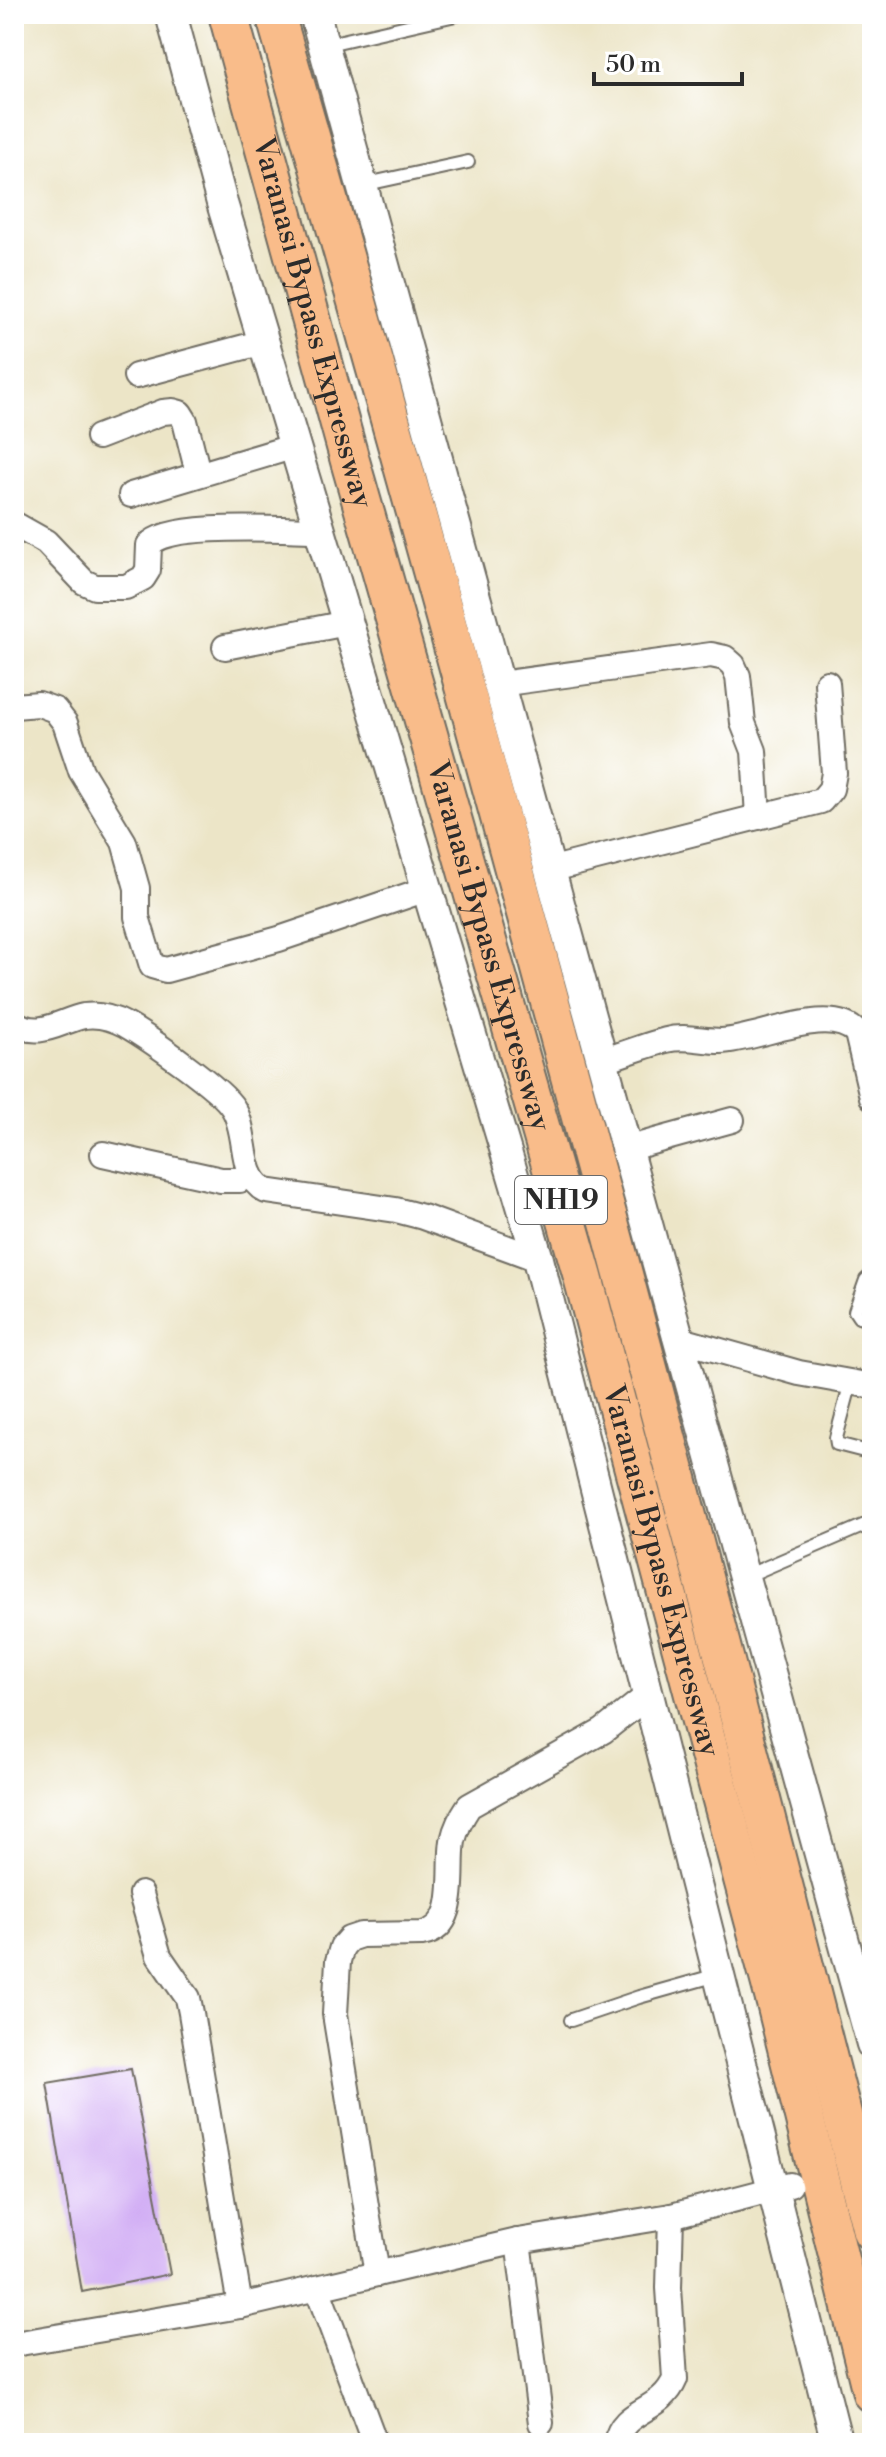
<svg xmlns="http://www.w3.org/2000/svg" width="886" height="2457" viewBox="0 0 886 2457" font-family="'Libre Bodoni',serif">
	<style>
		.building { fill: #d1adf4 }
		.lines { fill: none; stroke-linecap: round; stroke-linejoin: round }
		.service-casing { stroke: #6f6c62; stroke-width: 16 }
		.minor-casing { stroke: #6f6c62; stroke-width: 28 }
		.tertiary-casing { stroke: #6f6c62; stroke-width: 34 }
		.trunk-casing { stroke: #6f6c62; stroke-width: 42 }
		.service { stroke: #fff; stroke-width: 12 }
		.minor { stroke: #fff; stroke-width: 24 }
		.tertiary { stroke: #fff; stroke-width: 30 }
		.trunk { stroke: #f9bc8a; stroke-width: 38 }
		.labels { text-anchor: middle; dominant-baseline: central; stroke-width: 7; stroke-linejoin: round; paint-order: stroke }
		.shield { fill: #fff; stroke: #6b6b6b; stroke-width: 2 }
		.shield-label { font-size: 28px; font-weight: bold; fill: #2b2b2b }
		.street-label { font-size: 30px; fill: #2b2b2b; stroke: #fff }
	</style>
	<rect width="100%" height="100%" fill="#fff"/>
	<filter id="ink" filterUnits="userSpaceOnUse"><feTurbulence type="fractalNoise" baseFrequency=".0125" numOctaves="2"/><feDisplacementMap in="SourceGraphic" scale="16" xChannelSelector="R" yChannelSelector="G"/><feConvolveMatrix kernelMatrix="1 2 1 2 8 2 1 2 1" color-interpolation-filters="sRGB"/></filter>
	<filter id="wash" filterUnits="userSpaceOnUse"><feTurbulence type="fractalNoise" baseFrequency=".006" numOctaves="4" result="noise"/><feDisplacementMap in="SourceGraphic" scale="32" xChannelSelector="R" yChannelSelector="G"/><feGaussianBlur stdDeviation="1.8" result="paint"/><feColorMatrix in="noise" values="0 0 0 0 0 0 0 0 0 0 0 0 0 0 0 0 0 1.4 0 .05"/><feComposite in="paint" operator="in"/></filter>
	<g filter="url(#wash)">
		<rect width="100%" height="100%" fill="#ece5c7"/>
		<g id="blocks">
			<polygon class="building" points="131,2069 170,2274 82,2292 47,2083"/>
		</g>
	</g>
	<g filter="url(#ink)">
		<use href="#blocks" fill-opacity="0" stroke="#6f6c62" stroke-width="2"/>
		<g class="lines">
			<defs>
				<g id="service">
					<polyline points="324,45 460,14"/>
					<polyline points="362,185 468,162"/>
					<polyline points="872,1275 866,1280 855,1311 859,1317 872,1321"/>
					<polyline points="851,1382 836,1438 837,1444 872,1453"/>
					<polyline points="744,1577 872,1522"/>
					<polyline points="571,2020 639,1997 717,1975"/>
				</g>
				<g id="minor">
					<polyline points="136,376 263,342"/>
					<polyline points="98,437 163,412 173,411 180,413 185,421 198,473"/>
					<polyline points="131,495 295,446"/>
					<path d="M 14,524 L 46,542 L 84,582 L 95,587 L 126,587 L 143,578 L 148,570 L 149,545 C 169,521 286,530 320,530"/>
					<polyline points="225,647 347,623"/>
					<polyline points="499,684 711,655 725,658 733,665 738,676 743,723 754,751 758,817"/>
					<polyline points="14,706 39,704 55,710 65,723 81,771 124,842 137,888 137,917 152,966 166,970 279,939 427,889"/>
					<polyline points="549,870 821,801 831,789 834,773 827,683"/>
					<path d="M 14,1022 C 38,1040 60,1021 84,1016 C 98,1014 113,1018 126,1025 C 147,1037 222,1089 233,1108 C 249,1133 238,1176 266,1191 L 396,1210 L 423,1217 L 538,1259"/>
					<path d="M 602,1061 C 623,1054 644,1046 666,1040 C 685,1035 702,1041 721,1041 C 758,1040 830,1003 857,1033 L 872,1097"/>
					<polyline points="626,1149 732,1120"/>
					<polyline points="103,1154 221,1180 240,1180 250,1175"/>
					<polyline points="678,1339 799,1373 872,1386"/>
					<polyline points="141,1894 159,1956 188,1998 191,2013 240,2306"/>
					<polyline points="518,2241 541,2423"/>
					<path d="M 377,2274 L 335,2014 L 338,1961 L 342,1947 L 349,1939 L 361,1935 L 422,1934 C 461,1927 448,1871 453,1841 C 456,1827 461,1818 469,1806 L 603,1731 L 647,1696"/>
					<polyline points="317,2288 375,2443"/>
					<polyline points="14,2344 240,2306 518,2241 671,2216 790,2185"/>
					<path d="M 616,2443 C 622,2408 661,2413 675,2379 L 669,2288 L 671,2216"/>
				</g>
				<g id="tertiary">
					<polyline points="171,14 222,203 538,1259 837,2443"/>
					<polyline points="315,14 872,2044"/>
				</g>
				<g id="trunk">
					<path id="s1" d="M 228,14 L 350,461 L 583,1277 L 776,2003 L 872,2393"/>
					<path d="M 275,14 C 487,750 683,1490 872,2231"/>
				</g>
			</defs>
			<use href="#service" class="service-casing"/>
			<use href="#minor" class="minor-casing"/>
			<use href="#tertiary" class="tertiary-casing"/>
			<use href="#trunk" class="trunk-casing"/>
			<use href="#service" class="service"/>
			<use href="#minor" class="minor"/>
			<use href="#tertiary" class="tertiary"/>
			<use href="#trunk" class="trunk"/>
		</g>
	</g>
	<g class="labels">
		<rect class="shield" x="515" y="1176" width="92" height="48" rx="6"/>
		<g class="shield-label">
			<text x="561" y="1200">NH19</text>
		</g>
		<g class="street-label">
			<text stroke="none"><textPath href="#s1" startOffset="320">Varanasi Bypass Expressway</textPath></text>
			<text stroke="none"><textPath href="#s1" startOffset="968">Varanasi Bypass Expressway</textPath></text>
			<text stroke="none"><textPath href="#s1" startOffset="1616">Varanasi Bypass Expressway</textPath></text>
		</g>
	</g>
	<rect width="886" height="2457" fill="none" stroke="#fff" stroke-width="48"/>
	<path d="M594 72v12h148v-12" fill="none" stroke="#2b2b2b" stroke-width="4"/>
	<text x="606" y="72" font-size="24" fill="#2b2b2b" stroke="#ffffff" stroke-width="6" paint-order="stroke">50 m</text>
</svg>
